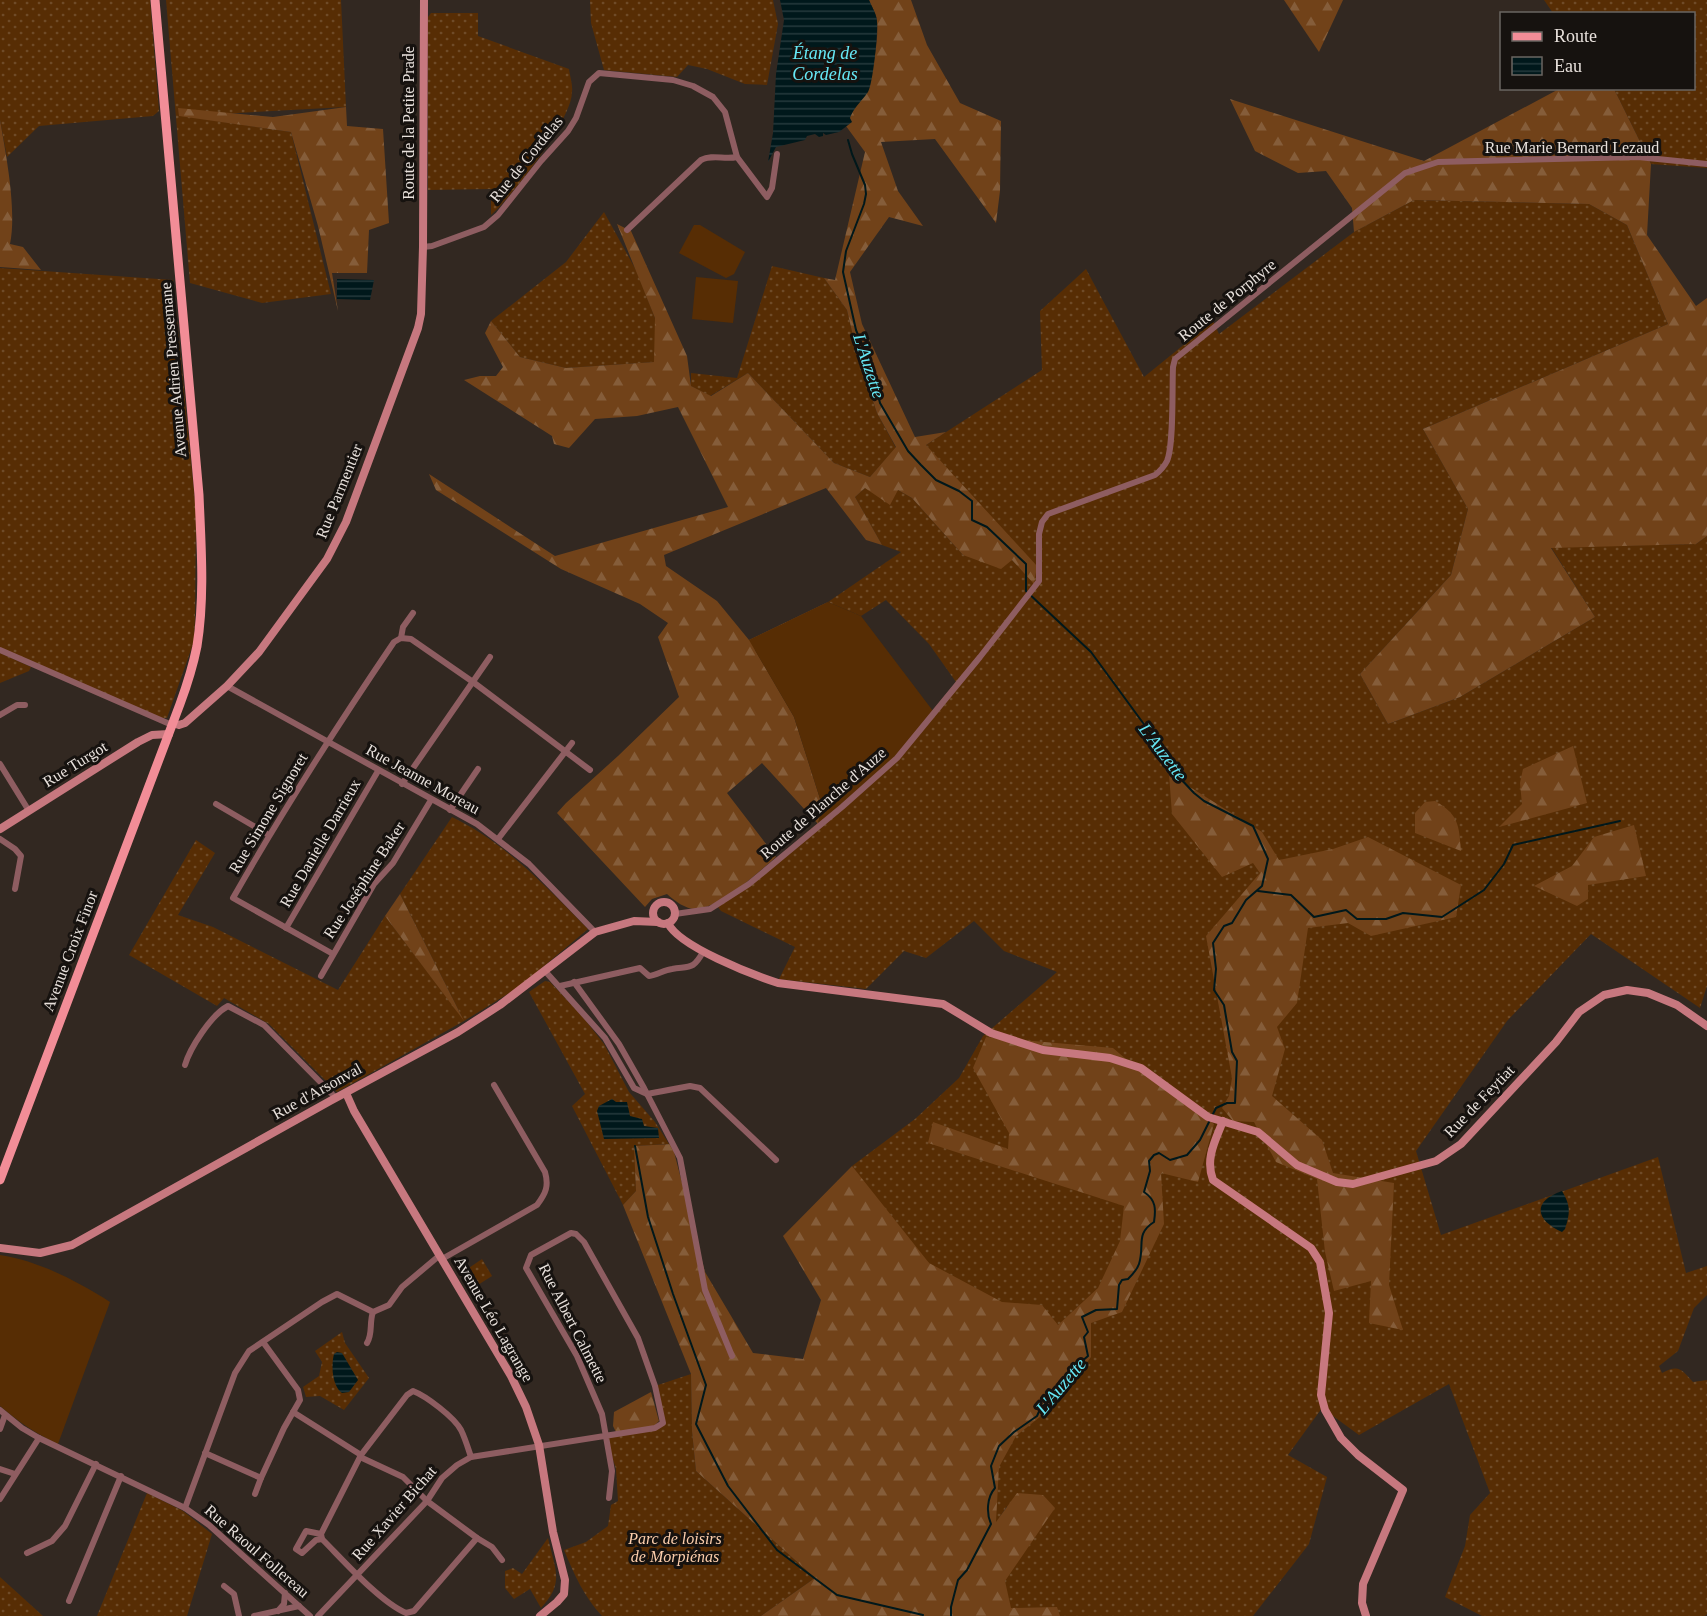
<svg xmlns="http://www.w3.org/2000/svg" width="1707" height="1616" viewBox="0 0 1707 1616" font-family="Georgia,serif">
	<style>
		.grass { fill: url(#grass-dots) }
		.forest { fill: url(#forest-firs) }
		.garden { fill: #572d04 }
		.water { fill: url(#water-rules) }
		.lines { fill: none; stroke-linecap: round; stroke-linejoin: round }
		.stream { stroke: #00181b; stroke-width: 2 }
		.street { stroke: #8e5d61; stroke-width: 6 }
		.secondary { stroke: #c7787f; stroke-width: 8 }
		.primary { stroke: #f28d97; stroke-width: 9 }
		.labels { text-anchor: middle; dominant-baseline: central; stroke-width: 6; stroke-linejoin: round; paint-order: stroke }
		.street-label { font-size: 16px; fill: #e8e1dc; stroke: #16120f }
		.park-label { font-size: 16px; font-style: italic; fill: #fcceac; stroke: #16120f }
		.water-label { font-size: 18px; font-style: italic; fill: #66e8f6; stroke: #16120f }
	</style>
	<defs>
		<pattern id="grass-dots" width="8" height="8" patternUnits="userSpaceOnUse" patternTransform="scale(1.5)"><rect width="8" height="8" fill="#572d04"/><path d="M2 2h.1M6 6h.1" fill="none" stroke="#6f4b28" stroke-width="1.8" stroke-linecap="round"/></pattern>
		<pattern id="forest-firs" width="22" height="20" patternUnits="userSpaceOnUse" patternTransform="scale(1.5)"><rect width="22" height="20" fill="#714219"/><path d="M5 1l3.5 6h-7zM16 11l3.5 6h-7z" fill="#855d3a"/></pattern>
		<pattern id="water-rules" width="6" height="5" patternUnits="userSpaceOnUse" patternTransform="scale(1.5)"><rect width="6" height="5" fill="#00181b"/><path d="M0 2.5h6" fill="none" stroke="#25393c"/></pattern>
	</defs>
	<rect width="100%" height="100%" fill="#322821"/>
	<g class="grass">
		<polygon points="0,0 150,0 159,111 153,116 39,126 7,157 0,120"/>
		<polygon points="166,0 341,0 346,107 184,116 291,132 331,294 262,303 190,283"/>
		<polygon points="590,0 773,0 778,24 767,85 745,84 707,69 688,65 677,77 604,70 591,23"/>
		<polygon points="1544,0 1707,0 1707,168 1651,164 1614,89 1694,88 1694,14 1553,13"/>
		<path d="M 431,13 L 478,13 L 478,36 L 569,69 C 570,77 573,85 572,92 C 572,120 512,196 491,215 L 491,189 L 428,190 L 428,17 Z"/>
		<path d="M 1414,200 L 1589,204 L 1627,225 L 1668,324 L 1423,429 L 1468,509 L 1451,575 L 1360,674 L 1388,724 L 1460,697 L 1595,617 L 1551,547 L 1696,544 L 1707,536 L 1707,986 L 1700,1008 L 1591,934 L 1507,1021 L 1416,1151 L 1441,1235 L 1658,1157 L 1686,1273 L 1707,1266 L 1707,1295 L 1694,1308 L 1678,1351 L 1659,1366 L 1662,1373 C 1679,1364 1681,1369 1693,1382 L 1707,1380 L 1707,1614 L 1705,1616 L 1482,1616 L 1445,1597 L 1465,1546 L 1470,1515 L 1490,1493 L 1449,1384 L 1359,1435 L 1322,1408 L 1288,1455 L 1327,1477 L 1309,1544 L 1253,1616 L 992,1616 L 1007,1506 L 996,1523 L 968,1340 L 852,1166 L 915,1119 L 959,1078 L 983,1036 L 1057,972 L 1004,951 L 974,921 L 926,958 L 904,951 L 866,989 L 779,979 L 795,947 L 721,911 L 715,903 L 752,879 L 891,761 L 956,682 L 929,644 L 886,600 L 861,616 L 828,602 L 901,552 L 882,545 L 855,497 L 865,488 L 898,490 L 912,498 L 963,555 L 1012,560 L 1034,583 L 926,445 L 1042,370 L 1040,311 L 1086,269 L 1144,377 L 1213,321 L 1219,334 L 1354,232 Z"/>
		<polygon points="604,212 637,272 655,318 655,362 566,368 520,357 491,321 566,262"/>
		<polygon points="772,266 824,278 847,310 857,353 877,413 896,448 870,477 834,463 748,373 710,396 691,386 691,373 737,378"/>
		<polygon points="0,268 173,280 196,511 195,617 194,641 167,718 162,718 0,648"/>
		<polygon points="0,653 31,667 29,671 0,683"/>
		<path d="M 452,817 C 506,843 546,887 588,929 L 519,987 L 464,1021 L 337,1092 L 269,1024 L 224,998 L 217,1006 L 129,955 L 196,840 L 215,853 L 178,915 L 213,927 L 338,990 L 385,916 L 462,1017 L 400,894 Z"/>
		<polygon points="545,981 550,982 582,1016 604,1044 629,1092 655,1122 669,1144 635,1146 636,1191 623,1205 572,1106 585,1094 529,992"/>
		<polygon points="482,1259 492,1276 470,1290 460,1274"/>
		<polygon points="342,1332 345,1343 369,1378 344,1410 320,1396 306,1397 303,1387 319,1376 322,1362 315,1351"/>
		<path d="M 691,1374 L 692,1431 L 696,1471 L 815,1578 L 761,1616 L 602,1616 C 584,1597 574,1574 564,1550 L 586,1542 L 608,1526 L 611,1505 L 618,1501 L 616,1469 L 605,1435 L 663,1423 L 655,1386 Z"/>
		<polygon points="147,1493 183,1511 212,1534 187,1616 97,1616"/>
		<path d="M 548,1538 C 555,1570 565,1582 541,1608 L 530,1589 L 514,1599 L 505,1588 L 505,1571 L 513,1568 L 522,1574 Z"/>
		<polygon points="0,1577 43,1616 0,1616"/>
	</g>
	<g class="forest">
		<path d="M 869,0 L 911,0 L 927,45 L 960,103 L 1001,121 L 1000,191 L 996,223 L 935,139 L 881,142 L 898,191 L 923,226 L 889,217 L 850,272 L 862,324 L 915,437 L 946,432 L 926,445 L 1037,566 L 1034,584 L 1012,560 L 1001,569 L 963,555 L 912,498 L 898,490 L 890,505 L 865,488 L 855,497 L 882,545 L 866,540 L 826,488 L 664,555 L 666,566 L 717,601 L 749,640 L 828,602 L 755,650 L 794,717 L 822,805 L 818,824 L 762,763 L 727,793 L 776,857 C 759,872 720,908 696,909 C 685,909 675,901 667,894 L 652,899 L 645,907 L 557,813 L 566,803 L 618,756 L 679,697 L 658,637 L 668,623 L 640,604 L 561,569 L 436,490 L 429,474 L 555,556 L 728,507 L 678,407 L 637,416 L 595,419 L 569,448 L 554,444 L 552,436 L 464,380 L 480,376 L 496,376 L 503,367 L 485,333 L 491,321 L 520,357 L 566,368 L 654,362 L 655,318 L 617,224 L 631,231 L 687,356 L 691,386 L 711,396 L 748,373 L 834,463 L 870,477 L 896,447 L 877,413 L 857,353 L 847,310 L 824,278 L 835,280 L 865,152 L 846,126 L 851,122 L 849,118 C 854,107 859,104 864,95 C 872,81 879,38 877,22 C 877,15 872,7 869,0 Z"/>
		<polygon points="1284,0 1343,0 1319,52"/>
		<polygon points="1559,89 1614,89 1651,164 1647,235 1696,306 1707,298 1707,536 1696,544 1551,548 1595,617 1460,697 1388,724 1360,674 1451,575 1468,509 1423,429 1668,324 1627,225 1589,204 1414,200 1354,232 1352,208 1326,171 1298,173 1255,151 1230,99 1424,161"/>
		<polygon points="346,107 347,126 383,129 389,223 369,230 367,273 332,273 338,311 318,226 291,132 179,116 178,108 273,117"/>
		<path d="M 0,120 C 6,155 17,210 10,244 L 23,247 L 41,270 L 0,267 Z"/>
		<polygon points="1573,746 1587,803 1499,827 1522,804 1520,783 1523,769"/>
		<polygon points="1169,774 1262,832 1279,860 1333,849 1368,837 1461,885 1456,917 1371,936 1348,923 1308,928 1297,1003 1277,1027 1285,1049 1272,1096 1322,1140 1333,1173 1394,1183 1389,1285 1403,1330 1369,1323 1371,1281 1334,1291 1325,1252 1317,1179 1276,1162 1254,1122 1233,1121 1222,1108 1229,1096 1232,1078 1206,936 1260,873 1253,863 1222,877 1172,814"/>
		<path d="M 1435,801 C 1459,815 1459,825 1461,851 L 1415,833 L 1415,813 L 1425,802 Z"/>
		<polygon points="1634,825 1646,876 1588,885 1588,899 1577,906 1534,886 1572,866 1594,837"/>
		<polygon points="400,894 464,1021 385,916"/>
		<polygon points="986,1037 1113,1048 1140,1071 1214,1124 1198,1182 1161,1173 1164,1224 1122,1312 1091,1323 1091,1357 1066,1390 1041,1416 1016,1436 999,1467 996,1522 1017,1493 1043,1495 1055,1508 1005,1581 1011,1608 1057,1607 1060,1616 761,1616 815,1578 696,1471 692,1431 691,1374 623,1205 636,1191 634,1146 672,1144 705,1272 753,1353 803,1359 821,1300 783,1236 852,1166 929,1263 1002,1302 1042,1305 1058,1325 1098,1288 1120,1241 1124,1206 928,1143 933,1122 1008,1149 1009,1133 973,1068"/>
		<polygon points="651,1392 659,1421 654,1426 616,1432 613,1426 614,1412"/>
	</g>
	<g class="garden">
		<polygon points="694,225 700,225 745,252 734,274 726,278 679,253"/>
		<polygon points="696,277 738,281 733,323 692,319"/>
		<polygon points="828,602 861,616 933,711 891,761 818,824 822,805 794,717 749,640"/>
		<path d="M 0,1255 C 39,1261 77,1281 110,1302 L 58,1444 C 36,1434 19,1422 0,1406 Z"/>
	</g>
	<g class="water">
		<path d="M 780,0 L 869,0 C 872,7 877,15 877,22 C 878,33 873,84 868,92 C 862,101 854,107 850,118 L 852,122 L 839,132 L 826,135 L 823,133 L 823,136 L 819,137 L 815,134 L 807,136 L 805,140 L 776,147 L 768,162 L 773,133 L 776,74 L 784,20 Z"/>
		<polygon points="337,279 374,280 370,300 337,299"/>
		<polygon points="612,1099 616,1102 627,1102 630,1116 642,1119 644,1126 658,1128 659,1138 604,1139 597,1111 599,1106"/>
		<path d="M 1562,1191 C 1571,1206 1570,1213 1565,1229 L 1562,1232 C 1535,1220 1532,1201 1562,1191 Z"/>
		<path d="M 337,1352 L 342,1353 L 358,1380 L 349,1392 L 342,1393 C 332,1386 331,1365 334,1354 Z"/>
	</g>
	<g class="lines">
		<g class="stream">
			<path d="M 848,140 L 852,154 L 865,185 L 866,194 L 864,204 L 846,251 L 843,272 L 856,330 L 871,366 L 880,403 L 908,451 L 921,465 L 936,480 L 959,491 L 972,501 L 972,520 L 987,527 L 1026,564 L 1026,591 L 1091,652 L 1168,757 L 1178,776 L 1194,793 L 1204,801 L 1253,826 L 1268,859 L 1262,886 L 1246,900 L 1232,923 L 1224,926 L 1213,943 L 1216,969 L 1214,990 L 1224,1005 L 1232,1052 L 1237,1061 L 1235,1103 L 1227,1103 L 1216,1108 L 1200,1140 L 1187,1155 L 1170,1160 L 1159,1153 L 1154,1155 L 1149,1161 L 1150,1171 L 1144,1192 C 1156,1200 1156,1209 1154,1222 C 1135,1234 1145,1245 1139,1264 C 1137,1270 1132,1275 1128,1279 L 1122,1280 L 1119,1285 L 1117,1309 L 1096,1310 L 1082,1317 L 1088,1332 L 1084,1337 L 1088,1356 L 1081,1362 L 1080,1368 L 1068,1376 L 1065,1385 L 1053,1399 L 1041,1407 L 1037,1416 L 1014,1432 L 999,1446 L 991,1466 L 995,1488 C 987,1497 986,1513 991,1524 L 967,1570 L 958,1580 L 951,1607 L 951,1616"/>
			<polyline points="1258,891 1291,895 1314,917 1346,910 1357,919 1386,919 1403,913 1442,917 1484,890 1504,864 1513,845 1620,821"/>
			<polyline points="635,1146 648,1217 673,1294 706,1385 696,1424 728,1486 777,1550 837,1595 923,1615"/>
		</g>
		<g class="street">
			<path d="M 627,230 L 701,160 C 713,154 724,160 737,157"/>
			<polyline points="423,247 432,246 484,227 498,215 541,161 568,131 576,118 589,82 599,73 673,80 693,86 713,97 725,112 737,157 767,197 772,188 777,154"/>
			<polyline points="401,638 403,627 413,613"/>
			<polyline points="0,650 172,725"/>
			<polyline points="227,686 477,824 529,864 595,932"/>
			<polyline points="0,715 17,705 25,705"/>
			<polyline points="0,764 29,811"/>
			<polyline points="402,784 490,657"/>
			<polyline points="216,804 269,835"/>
			<polyline points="450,810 478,769"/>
			<polyline points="0,839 15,849 21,856 15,889"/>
			<polyline points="498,839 572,743"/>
			<path d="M 675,914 L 710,909 L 749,884 L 842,807 L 897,758 L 980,657 L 1039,581 L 1039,534 L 1042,522 L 1048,514 L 1155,475 C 1160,471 1164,467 1167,461 C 1174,445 1172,387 1173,367 L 1175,359 L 1405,173 L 1438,162 L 1638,157 L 1707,164"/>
			<polyline points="286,928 378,771"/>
			<path d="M 333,954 L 233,898 C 283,810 337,726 394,642 L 401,638 L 411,639 L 473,682 L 590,770"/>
			<polyline points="545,971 605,1038 634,1088 647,1094"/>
			<polyline points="321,976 374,884 393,863 431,800"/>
			<polyline points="574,982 619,1044 644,1088 680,1158 705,1290 732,1356"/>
			<path d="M 560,986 L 640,968 L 649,976 C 657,975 664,970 672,969 C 690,966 693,970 703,952"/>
			<path d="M 185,1065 C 190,1048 211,1015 228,1006 L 264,1025 L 336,1098"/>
			<polyline points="647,1094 690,1086 700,1088 776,1160"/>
			<path d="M 442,1259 L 537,1205 C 546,1193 549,1186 545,1172 L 494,1085"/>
			<path d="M 367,1343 C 373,1334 369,1323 373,1312"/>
			<polyline points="0,1410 22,1428 39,1438 185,1508 209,1525 310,1616"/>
			<polyline points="293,1412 361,1455"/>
			<polyline points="0,1429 5,1415"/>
			<polyline points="205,1453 261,1478 284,1428 300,1400 298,1390 263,1342"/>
			<polyline points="360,1457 403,1477 427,1501 477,1538 492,1547 502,1560"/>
			<path d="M 471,1457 C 468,1448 465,1438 461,1430 C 454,1417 426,1396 413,1391 L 407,1395 L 361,1455 L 321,1534 L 322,1539 C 343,1560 380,1602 406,1613 L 414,1611 L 477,1538"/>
			<polyline points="0,1469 15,1474"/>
			<polyline points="255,1494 261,1478"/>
			<polyline points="0,1499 39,1438"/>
			<polyline points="185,1508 235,1373 249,1351 322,1302 337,1294 373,1312 389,1305 402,1287 440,1255"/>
			<polyline points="321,1534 306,1531 296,1549 302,1553 316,1540 322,1539"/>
			<polyline points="27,1553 52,1541 65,1526 96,1464"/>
			<polyline points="224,1586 234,1594 239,1616"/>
			<polyline points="69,1601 121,1476"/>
			<polyline points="278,1611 284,1604 285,1593"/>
			<polyline points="254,1616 299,1606"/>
			<polyline points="318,1616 427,1501 442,1478 457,1465 471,1457 655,1428 663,1423 655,1386 638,1338 584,1242 576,1234 571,1233 531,1255 526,1268 577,1356 602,1414 612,1471 609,1498"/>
		</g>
		<g class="secondary">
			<polyline points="173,723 179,725 185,723 227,686 259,652 327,559 346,522 418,328 421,314 423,247 424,0"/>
			<polyline points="0,829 138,742 152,735 169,734"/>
			<circle cx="664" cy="913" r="11"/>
			<path d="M 668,923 C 678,946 753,975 778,983 L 943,1004 L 991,1033 L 1043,1050 L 1110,1058 L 1141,1068 L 1208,1117 L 1258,1132 L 1297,1165 L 1337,1182 L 1353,1184 L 1436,1161 L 1461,1144 L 1556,1042 L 1579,1012 L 1604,995 L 1627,990 L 1648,993 L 1677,1005 L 1707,1026"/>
			<polyline points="346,1093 354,1111 511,1376 526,1407 539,1445 553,1532 565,1580 564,1594 557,1602 540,1616"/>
			<path d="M 1223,1121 C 1215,1141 1205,1159 1213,1180 L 1311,1248 L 1320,1262 L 1329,1313 L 1321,1395 L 1325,1410 L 1341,1438 L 1358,1455 L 1403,1490 L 1363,1584 L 1362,1603 L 1366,1616"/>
			<polyline points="0,1248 40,1253 72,1245 330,1101 458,1032 500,1005 595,932 634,921 658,922"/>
		</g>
		<path class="primary" d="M 0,1180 L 180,704 C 187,685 193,666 197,646 C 205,596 201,545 199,495 L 155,0"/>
	</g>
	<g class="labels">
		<g class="street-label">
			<text transform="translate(408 123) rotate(-90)">Route de la Petite Prade</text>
			<text x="1572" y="147">Rue Marie Bernard Lezaud</text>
			<text transform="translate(526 159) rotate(-51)">Rue de Cordelas</text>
			<text transform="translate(1227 300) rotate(-39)">Route de Porphyre</text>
			<text transform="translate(173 370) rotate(-95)">Avenue Adrien Pressemane</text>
			<text transform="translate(339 491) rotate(-68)">Rue Parmentier</text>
			<text transform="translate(75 764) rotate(-32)">Rue Turgot</text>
			<text transform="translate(423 779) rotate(29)">Rue Jeanne Moreau</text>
			<text transform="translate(823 803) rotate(-41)">Route de Planche d'Auze</text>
			<text transform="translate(268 813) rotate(-59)">Rue Simone Signoret</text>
			<text transform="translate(320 843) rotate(-60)">Rue Danielle Darrieux</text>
			<text transform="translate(364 880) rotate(-57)">Rue Joséphine Baker</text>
			<text transform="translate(70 951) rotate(-69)">Avenue Croix Finor</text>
			<text transform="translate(317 1091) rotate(-29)">Rue d'Arsonval</text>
			<text transform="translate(1479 1101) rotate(-46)">Rue de Feytiat</text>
			<text transform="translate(494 1319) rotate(60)">Avenue Léo Lagrange</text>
			<text transform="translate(573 1323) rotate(63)">Rue Albert Calmette</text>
			<text transform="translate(394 1513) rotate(-49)">Rue Xavier Bichat</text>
			<text transform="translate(257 1551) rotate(41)">Rue Raoul Follereau</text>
		</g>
		<g class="park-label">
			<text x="675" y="1538">Parc de loisirs<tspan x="675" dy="18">de Morpiénas</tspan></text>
		</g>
		<g class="water-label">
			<text x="825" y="53">Étang de<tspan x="825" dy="21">Cordelas</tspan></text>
			<text transform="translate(869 366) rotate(72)">L'Auzette</text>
			<text transform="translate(1163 752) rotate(53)">L'Auzette</text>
			<text transform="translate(1061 1386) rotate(-50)">L'Auzette</text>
		</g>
	</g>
	<rect x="1500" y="12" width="195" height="78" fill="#16120f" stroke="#6a6561" stroke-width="1.5"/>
	<rect x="1512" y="32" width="30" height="9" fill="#f28d97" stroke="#6a6561" stroke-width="1.5"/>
	<text x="1554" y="42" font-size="18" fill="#e8e1dc">Route</text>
	<rect x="1512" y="57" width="30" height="18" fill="url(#water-rules)" stroke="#6a6561" stroke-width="1.5"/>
	<text x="1554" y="72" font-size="18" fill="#e8e1dc">Eau</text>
</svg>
